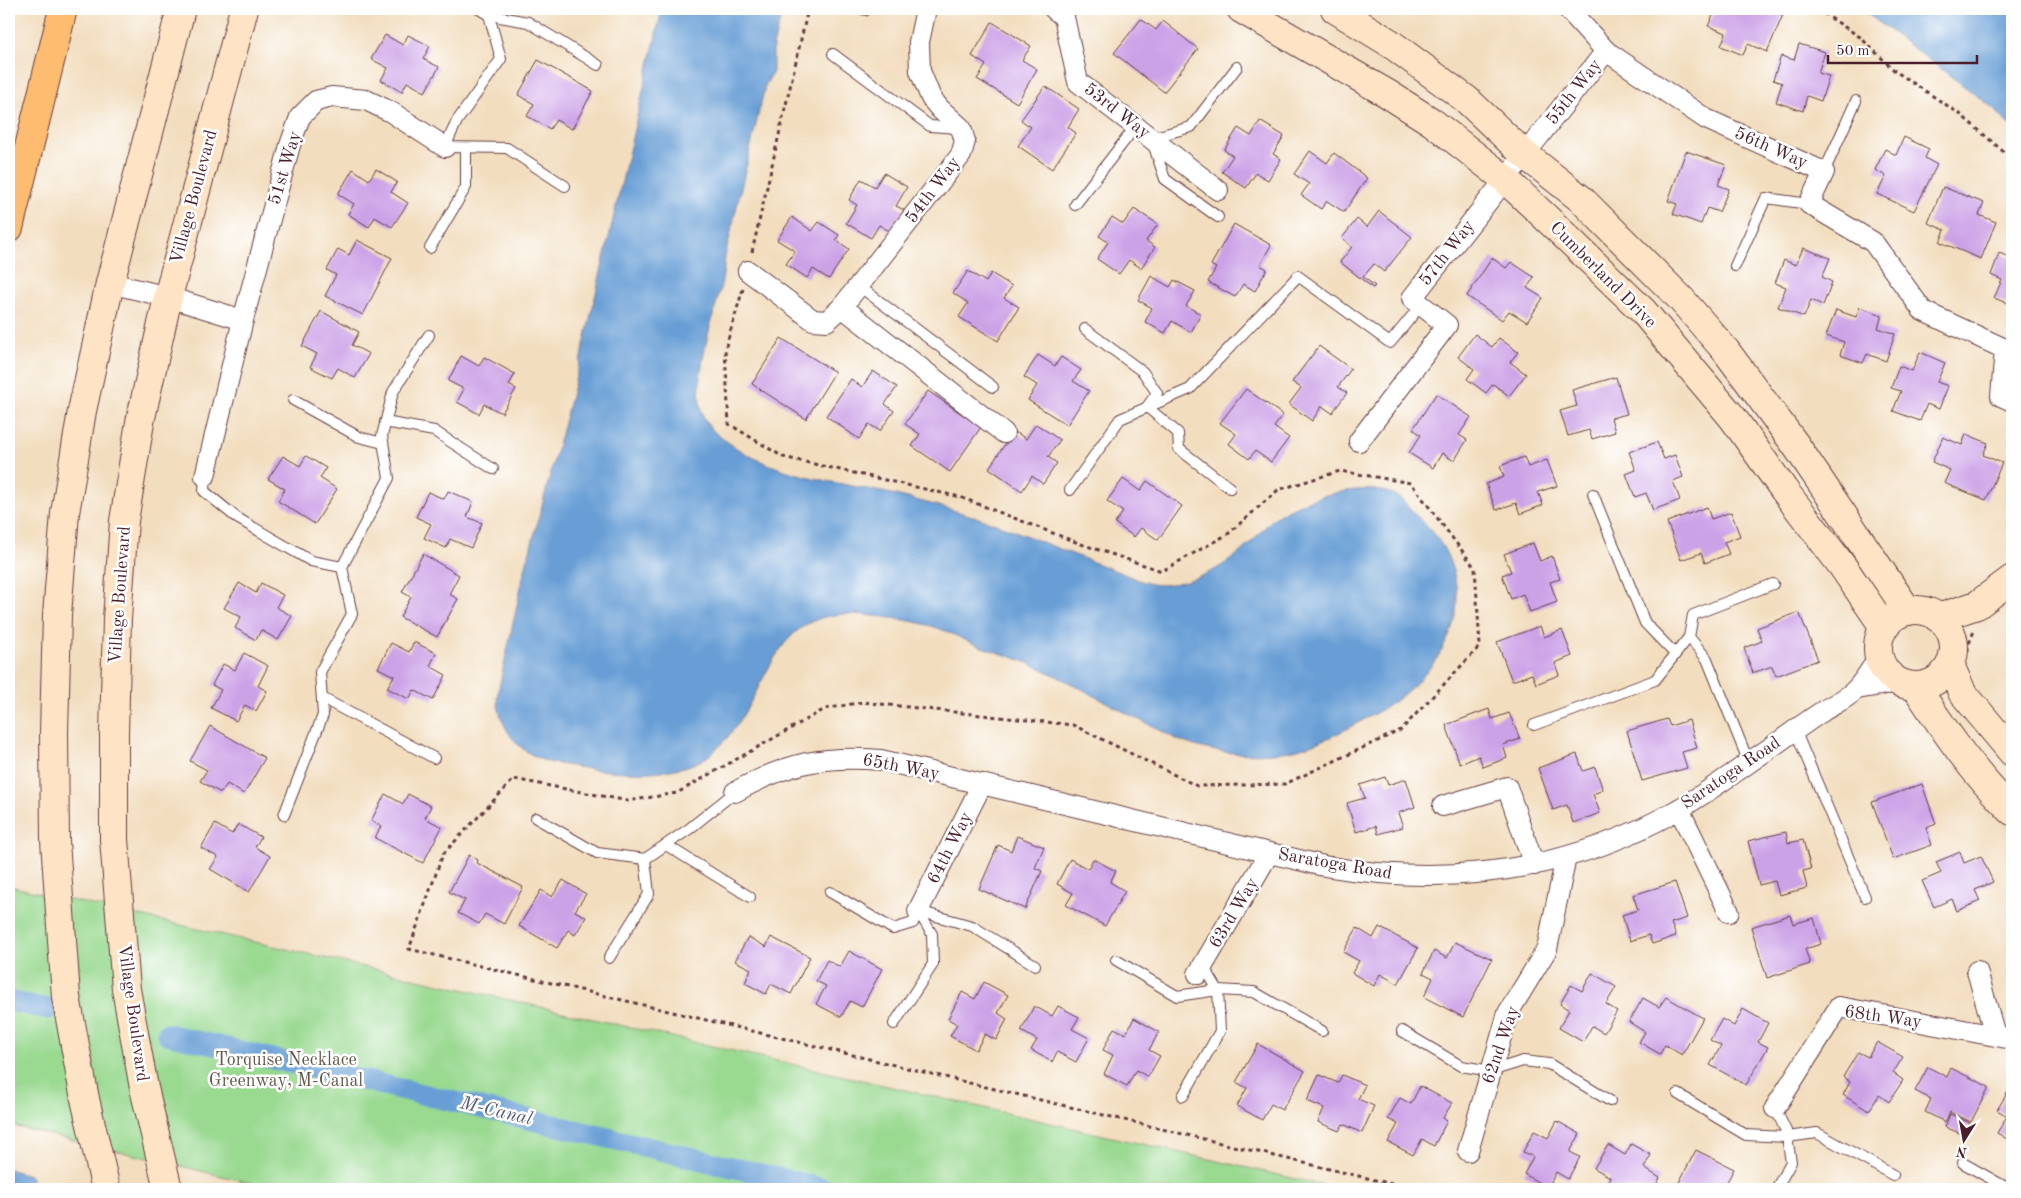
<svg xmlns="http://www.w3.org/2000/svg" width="2021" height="1198" viewBox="0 0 2021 1198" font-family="'Old Standard TT',serif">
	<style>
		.green { fill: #99d990; stroke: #727c5e }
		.water { fill: #679ed5; stroke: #585e80 }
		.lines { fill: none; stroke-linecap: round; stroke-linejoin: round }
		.canal { stroke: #679ed5; stroke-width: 21 }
		.building { fill: #cca2e7 }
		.lane-casing { stroke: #633c41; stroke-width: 12 }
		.street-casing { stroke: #633c41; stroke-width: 22 }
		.secondary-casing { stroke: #633c41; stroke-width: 30 }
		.highway-casing { stroke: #633c41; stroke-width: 30 }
		.path { stroke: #633c41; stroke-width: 3; stroke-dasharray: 4 4; stroke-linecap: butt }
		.lane { stroke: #fff; stroke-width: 10 }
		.street { stroke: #fff; stroke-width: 20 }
		.secondary { stroke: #fee4c5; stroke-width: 28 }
		.highway { stroke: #fdbc6f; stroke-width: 28 }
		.labels { text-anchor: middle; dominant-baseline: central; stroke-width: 5; stroke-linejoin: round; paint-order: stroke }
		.street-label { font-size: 18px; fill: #4a1f2b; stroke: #fff }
		.park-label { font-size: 18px; fill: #625749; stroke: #fff }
		.water-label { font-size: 19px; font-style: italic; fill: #575877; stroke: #fff }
	</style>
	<rect width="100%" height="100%" fill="#fff"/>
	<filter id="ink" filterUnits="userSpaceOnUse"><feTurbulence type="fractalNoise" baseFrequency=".02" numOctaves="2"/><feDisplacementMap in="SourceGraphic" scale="10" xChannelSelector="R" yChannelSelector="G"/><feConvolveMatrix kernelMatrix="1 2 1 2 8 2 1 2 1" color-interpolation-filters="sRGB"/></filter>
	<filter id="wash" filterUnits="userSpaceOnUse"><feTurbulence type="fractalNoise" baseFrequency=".0096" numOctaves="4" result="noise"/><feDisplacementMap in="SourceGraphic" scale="20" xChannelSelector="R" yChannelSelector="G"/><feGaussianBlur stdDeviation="1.12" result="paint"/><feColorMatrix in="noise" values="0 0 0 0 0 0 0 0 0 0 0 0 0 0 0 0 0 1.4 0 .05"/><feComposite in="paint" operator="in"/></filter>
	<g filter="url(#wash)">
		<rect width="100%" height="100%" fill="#f2ddbe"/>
		<polygon class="green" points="9,886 1340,1189 276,1189 9,1125"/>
		<g class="water">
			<path d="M 662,9 L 783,9 L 773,46 L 773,72 L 765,86 L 725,257 C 724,268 723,279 720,290 C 712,320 689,393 705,420 C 710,429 720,437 729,443 C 775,476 833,481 887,493 C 930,503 974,515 1015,531 C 1050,545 1084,559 1119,572 C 1132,577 1147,585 1161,585 C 1196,583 1226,567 1250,543 C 1258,536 1265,526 1273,519 C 1300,499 1357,482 1390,493 C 1404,498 1412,512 1423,522 C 1447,543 1461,580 1456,612 C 1449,655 1412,694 1376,713 C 1350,727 1323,743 1294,750 C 1264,756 1224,755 1195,746 C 1180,742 1167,734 1154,727 C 1114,708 1076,684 1035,666 C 1018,658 1000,654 982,647 C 965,641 949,631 931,626 C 910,620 886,617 865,615 C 772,605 773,683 727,738 C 719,746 713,754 702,760 C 667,779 608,772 571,766 C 560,764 548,763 538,758 C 513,747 499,723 497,697 L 523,577 L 579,366 Z"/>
			<polygon points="1861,9 2012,9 2012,128 1993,108"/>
			<polygon points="9,1169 29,1175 37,1189 9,1189"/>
		</g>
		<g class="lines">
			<g class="canal">
				<polyline points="9,1001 48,1009"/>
				<polyline points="167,1034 825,1189"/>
			</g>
		</g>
		<g id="blocks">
			<g class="building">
				<polygon points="839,9 870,9 868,16"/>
				<polygon points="1716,9 1768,9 1783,15 1767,52 1748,44 1743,55 1721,46 1726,33 1708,26"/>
				<polygon points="1141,19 1156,30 1163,21 1198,49 1164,92 1114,53"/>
				<polygon points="992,22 1031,46 1022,60 1037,69 1017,103 977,79 986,65 972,56"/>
				<polygon points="385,35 403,45 408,35 430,46 423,59 439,67 425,92 407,82 402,92 381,80 388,68 371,59"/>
				<polygon points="1799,44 1825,52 1818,73 1829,76 1821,101 1807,96 1803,111 1776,102 1782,83 1773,80 1781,56 1794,60"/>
				<polygon points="538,60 593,91 572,129 556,120 550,129 527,116 534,104 518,95"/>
				<polygon points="1045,86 1079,109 1068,127 1076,133 1052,169 1018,146 1031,127 1021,120"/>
				<polygon points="1260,121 1284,136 1273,154 1281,159 1268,180 1256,173 1246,188 1222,172 1233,156 1224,150 1238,128 1251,136"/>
				<polygon points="1904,137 1929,149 1925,158 1937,165 1914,211 1877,194 1886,176 1875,170 1885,149 1896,155"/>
				<polygon points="1310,151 1327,163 1334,153 1367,178 1344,212 1327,201 1321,209 1301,195 1309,184 1294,174"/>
				<polygon points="1686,151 1726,165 1718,185 1729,189 1719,212 1707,208 1701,224 1673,214 1677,204 1668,201"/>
				<polygon points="353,169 369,180 376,169 397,182 391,192 408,203 392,227 375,217 369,227 348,214 354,204 338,194"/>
				<polygon points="884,173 907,187 896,206 904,210 891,232 879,225 871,238 846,223 857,205 849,200 861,179 875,187"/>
				<polygon points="1943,187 1984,203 1979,215 1996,222 1981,259 1940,242 1945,230 1928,223"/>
				<polygon points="1134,209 1158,224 1146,241 1155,247 1141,268 1129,260 1119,274 1097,259 1108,242 1099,236 1112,217 1123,224"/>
				<polygon points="1379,211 1412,237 1384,272 1374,264 1363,277 1375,286 1373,288 1340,262 1352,247 1342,238 1357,219 1367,227"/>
				<polygon points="792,217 812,231 819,222 839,235 836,240 849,249 829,279 813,269 807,278 786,264 795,251 777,240"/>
				<polygon points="1234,224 1271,245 1260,265 1267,269 1255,291 1243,284 1235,297 1208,282 1216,268 1211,265"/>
				<polygon points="357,240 392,258 363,315 325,296 336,275 327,270 338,249 349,255"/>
				<polygon points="1803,248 1830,258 1822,277 1832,282 1823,305 1811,300 1804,317 1778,307 1786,287 1775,283 1784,260 1796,265"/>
				<polygon points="1999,253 2012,258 2012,305 1994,298 2002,280 1991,275"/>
				<polygon points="1492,258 1506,268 1511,262 1534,277 1527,288 1543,298 1527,322 1509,311 1502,320 1467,296"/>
				<polygon points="968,271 986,282 991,273 1012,286 1004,298 1019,307 998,341 959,317 968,303 953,293"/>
				<polygon points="1151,276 1170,287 1174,280 1195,291 1186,306 1201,314 1191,332 1172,321 1165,333 1145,322 1152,308 1138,300"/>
				<polygon points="1860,307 1882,315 1878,328 1895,334 1886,361 1867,354 1863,363 1840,355 1844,342 1826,336 1836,310 1856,317"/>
				<polygon points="321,311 359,332 352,345 369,354 355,378 338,368 332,378 310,367 317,354 302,346"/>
				<polygon points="1475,334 1492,347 1499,338 1518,352 1510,362 1526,374 1509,396 1493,384 1486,393 1467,379 1474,369 1458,357"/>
				<polygon points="781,338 835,372 806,419 752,384"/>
				<polygon points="1319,346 1351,369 1338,387 1347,393 1332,413 1322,406 1312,421 1289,404 1301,388 1292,382"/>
				<polygon points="1920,352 1945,363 1937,382 1948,386 1939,409 1927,404 1920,421 1893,411 1901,391 1891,388 1899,366 1912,371"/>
				<polygon points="1038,355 1055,366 1061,357 1081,370 1073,381 1089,391 1067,425 1028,400 1037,385 1024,377"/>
				<polygon points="461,356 479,366 484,357 515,374 509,385 516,389 502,413 484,404 479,414 457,402 464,389 448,381"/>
				<polygon points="873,371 897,387 885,404 894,411 880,431 869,424 859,439 826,416 851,379 862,387"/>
				<polygon points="1616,377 1627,414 1611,418 1615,432 1592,439 1589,430 1568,436 1560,411 1577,406 1572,390"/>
				<polygon points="1246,389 1283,415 1274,427 1289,438 1271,462 1255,451 1249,459 1229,444 1236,434 1220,423"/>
				<polygon points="928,391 981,427 950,472 912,446 920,434 905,424"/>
				<polygon points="1436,394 1471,417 1459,435 1467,440 1454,461 1442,453 1433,468 1409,453 1421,435 1413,429"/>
				<polygon points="1036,424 1060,440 1048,457 1057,463 1043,484 1032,476 1022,491 989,468 1014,431 1026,439"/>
				<polygon points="1966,434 1988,443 1983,455 2002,463 1986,500 1944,483 1950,470 1932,462 1943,437 1962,445"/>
				<polygon points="1657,442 1664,459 1675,455 1683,477 1673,481 1680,500 1653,510 1646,493 1635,497 1626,474 1636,470 1629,452"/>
				<polygon points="283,456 300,466 306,456 326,468 320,478 337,489 315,524 278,501 285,489 268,479"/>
				<polygon points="1524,457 1528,467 1547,460 1557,486 1538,492 1543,505 1520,514 1516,503 1496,510 1486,484 1504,477 1500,466"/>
				<polygon points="1123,479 1140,491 1147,481 1182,506 1158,540 1141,528 1134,537 1115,523 1123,512 1107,501"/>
				<polygon points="448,491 473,502 467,517 482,523 471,548 450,539 446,548 424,538 431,524 416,517 428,492 444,499"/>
				<polygon points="1707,507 1711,519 1731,512 1740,536 1724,542 1729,554 1705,563 1701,553 1681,560 1667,522"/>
				<polygon points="1533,543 1540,561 1552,556 1560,579 1550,582 1557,602 1530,612 1523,594 1511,599 1502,575 1511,572 1504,554"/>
				<polygon points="423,554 459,575 449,594 458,599 437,637 400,617 411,597 402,592"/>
				<polygon points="239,583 256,593 261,583 283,595 276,607 292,616 278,640 261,630 256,640 235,628 241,617 224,608"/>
				<polygon points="1799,612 1818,660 1776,676 1772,666 1753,673 1744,648 1762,641 1757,628"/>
				<polygon points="1540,626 1544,637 1562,630 1572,656 1555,663 1559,675 1536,684 1532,674 1512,681 1497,642"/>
				<polygon points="414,642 436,653 430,666 446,675 433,700 414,690 409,699 387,688 394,676 378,668 391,643 409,652"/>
				<polygon points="244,653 268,666 258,686 267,691 256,711 245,705 236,721 211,708 221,690 212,685 223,664 235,670"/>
				<polygon points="1489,709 1492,719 1509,713 1520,739 1503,745 1507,758 1483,767 1479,756 1460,764 1446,725"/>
				<polygon points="1667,719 1670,726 1689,720 1697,748 1682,752 1687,768 1642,781 1627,731"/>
				<polygon points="210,726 265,758 244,794 227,784 221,793 200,781 207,770 190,761"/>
				<polygon points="1577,754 1583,771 1595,767 1603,790 1593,794 1600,813 1573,823 1567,805 1553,810 1538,768"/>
				<polygon points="1385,777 1388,785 1406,779 1415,807 1398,813 1403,827 1378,834 1376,826 1356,832 1347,803 1365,798 1360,785"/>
				<polygon points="1922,784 1936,824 1926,828 1932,845 1893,859 1872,802"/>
				<polygon points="385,794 403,804 408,794 431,806 425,818 442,827 423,863 375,838 381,826 371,821"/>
				<polygon points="215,824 232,834 238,824 261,837 255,847 270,856 249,892 210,869 218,857 201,848"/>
				<polygon points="1786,832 1788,843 1803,840 1811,869 1803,871 1807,888 1779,895 1775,881 1759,885 1748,841"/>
				<polygon points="1017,836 1044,847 1035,868 1042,871 1025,909 979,889 998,845 1011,851"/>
				<polygon points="1960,852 1964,863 1981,856 1993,882 1975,890 1980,901 1957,911 1952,899 1934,907 1922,881 1941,873 1936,862"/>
				<polygon points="469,855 478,860 477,863 523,887 504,924 485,914 479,924 458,913 465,900 449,892"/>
				<polygon points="1070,859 1088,869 1093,859 1116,871 1110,882 1125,891 1105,926 1066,905 1073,893 1057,884"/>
				<polygon points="563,880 586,894 575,911 586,917 575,935 568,930 557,948 519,926 541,890 552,897"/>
				<polygon points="1675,882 1687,918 1671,923 1676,936 1652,944 1649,935 1630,941 1622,915 1638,910 1633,895"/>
				<polygon points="1790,915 1793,924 1814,918 1821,944 1805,949 1810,964 1767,978 1751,927"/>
				<polygon points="1379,927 1418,948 1398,984 1380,974 1374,986 1352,973 1359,961 1343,952 1357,928 1373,938"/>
				<polygon points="748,937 766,947 771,937 810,957 791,994 771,984 766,994 745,983 751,969 735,961"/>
				<polygon points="1455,942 1492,959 1463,1017 1424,997 1433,978 1423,973 1434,951 1447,958"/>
				<polygon points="849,951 882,969 862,1007 850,1001 841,1017 816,1004 826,986 816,981 827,960 840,967"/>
				<polygon points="1592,973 1616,987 1606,1004 1617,1011 1604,1033 1592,1026 1583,1042 1559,1028 1569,1010 1560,1004 1571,985 1582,991"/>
				<polygon points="984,982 1008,995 998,1013 1007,1019 996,1040 985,1034 976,1050 950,1036 957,1024 948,1019 962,992 975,999"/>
				<polygon points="1666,997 1703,1018 1682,1055 1665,1045 1660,1054 1639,1042 1645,1032 1629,1022 1643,998 1659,1007"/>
				<polygon points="1034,1006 1052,1016 1058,1006 1079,1017 1072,1029 1089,1038 1076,1062 1057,1052 1052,1062 1031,1050 1037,1040 1021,1031"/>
				<polygon points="1743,1009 1768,1023 1758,1042 1768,1047 1746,1085 1710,1065 1721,1046 1710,1040 1722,1019 1734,1026"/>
				<polygon points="1134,1018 1159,1032 1149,1050 1160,1056 1148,1077 1136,1070 1127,1086 1104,1074 1113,1055 1103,1050 1114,1028 1126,1034"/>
				<polygon points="1877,1042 1903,1057 1893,1073 1903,1080 1889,1102 1879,1095 1869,1111 1843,1095 1850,1082 1843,1077 1858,1052 1868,1057"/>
				<polygon points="1258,1044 1305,1071 1282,1110 1271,1104 1262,1120 1237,1106 1247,1088 1236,1082"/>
				<polygon points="1928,1067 1947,1077 1951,1068 1989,1087 1971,1122 1950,1112 1945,1122 1925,1112 1931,1099 1915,1091"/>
				<polygon points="1319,1075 1338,1083 1342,1075 1365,1085 1358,1099 1374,1106 1362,1133 1343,1124 1339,1131 1318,1122 1324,1108 1307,1101"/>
				<polygon points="1420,1086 1452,1103 1443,1118 1447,1121 1434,1146 1422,1139 1413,1155 1388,1142 1398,1124 1388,1119 1400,1098 1411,1104"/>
				<polygon points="2009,1090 2012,1092 2012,1142 1997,1133 2007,1116 1997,1110"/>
				<polygon points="1950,1114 1970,1123 1964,1135 1945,1127"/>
				<polygon points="1557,1121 1580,1134 1570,1152 1580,1157 1568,1179 1556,1172 1548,1188 1524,1174 1533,1157 1523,1152 1534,1131 1548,1138"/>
				<polygon points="1631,1144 1651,1155 1644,1168 1660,1178 1654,1189 1604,1188 1610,1177 1594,1168 1608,1145 1625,1155"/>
				<polygon points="1696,1150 1734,1169 1723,1189 1676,1188"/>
			</g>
		</g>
	</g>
	<g filter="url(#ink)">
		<use href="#blocks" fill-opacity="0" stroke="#633c41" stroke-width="1"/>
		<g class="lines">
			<defs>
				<g id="lane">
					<polyline points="479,9 489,15 501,59 457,121 445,147 507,148 565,186"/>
					<polyline points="490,10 489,15 528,22 598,65"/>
					<polyline points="833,54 930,126 958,128"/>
					<polyline points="1824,172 1856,101"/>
					<polyline points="1075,205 1136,126"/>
					<polyline points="1218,217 1165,179 1151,138 1191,127 1237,67"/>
					<polyline points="430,248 466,187 466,148"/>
					<polyline points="1735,266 1766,198 1809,204"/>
					<polyline points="859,286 993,387"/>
					<polyline points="1085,329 1143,372 1157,393 1147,407 1178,433 1179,449 1230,488"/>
					<polyline points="293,400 359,437 383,443"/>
					<polyline points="385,422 434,431 493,469"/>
					<polyline points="205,476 204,491 237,518 311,561 342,567"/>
					<polyline points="1070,490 1120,419 1190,389 1298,276 1390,343 1421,305"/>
					<polyline points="1593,494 1645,623 1675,654"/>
					<polyline points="322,698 434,758"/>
					<polyline points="1534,725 1655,680 1689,637"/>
					<polyline points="1795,730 1865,897"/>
					<polyline points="1749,763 1707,659 1689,637 1693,615 1773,584"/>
					<polyline points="284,815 323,715 320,672 352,614 342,567 389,478 382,436 393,392 429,335"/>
					<polyline points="536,818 597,853 645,859 689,829 735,792"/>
					<polyline points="666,845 750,897"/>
					<polyline points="830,892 893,929 913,923 918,911"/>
					<polyline points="918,911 972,926 1035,965"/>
					<polyline points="609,958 649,894 645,859"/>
					<polyline points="1116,960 1177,996 1218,990 1254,992 1322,1031"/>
					<polyline points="894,1024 933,964 932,934 918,911"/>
					<polyline points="1402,1031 1461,1066 1491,1071 1523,1061 1549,1064 1610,1101"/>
					<polyline points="1678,1094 1746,1135 1787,1137 1817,1133 1893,1175"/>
					<polyline points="1183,1096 1220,1031 1218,990 1203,965"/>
					<polyline points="1775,1108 1786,1131 1791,1162 1776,1189"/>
					<polyline points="1963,1163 2009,1189"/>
				</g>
				<g id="street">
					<polyline points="1054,9 1064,17 1078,82 1218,190"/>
					<polyline points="1568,9 1606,51 1706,119 1824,172 1809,204 1873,242 1923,311 2005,349 2001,396 2012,401"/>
					<polyline points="748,271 813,320 827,321 842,307 961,155 965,141 961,128 940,109 931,98 920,71 919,42 926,9"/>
					<polyline points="110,283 168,297 243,320"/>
					<polyline points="842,307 1004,433"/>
					<polyline points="1359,441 1447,325 1412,298 1606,51"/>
					<polyline points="205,476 243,320 290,145 300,117 316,101 332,97 366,100 391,112 445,147"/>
					<polyline points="1857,689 1899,682"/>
					<path d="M 735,792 C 787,763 822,755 881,760 L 1324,866 C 1448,887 1568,873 1679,809 C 1711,790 1742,767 1773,746 C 1790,734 1806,722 1823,711 C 1834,704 1849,698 1857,688 C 1866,679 1872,667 1879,657"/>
					<polyline points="1443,806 1507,787 1534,865"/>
					<polyline points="1679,809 1729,912"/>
					<polyline points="918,911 982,784"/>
					<polyline points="1977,971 1995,1035"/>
					<polyline points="1198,974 1269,853"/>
					<polyline points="1775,1108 1839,1007 2012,1039"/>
					<polyline points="1468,1151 1508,1013 1547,949 1566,857"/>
				</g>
				<g id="secondary">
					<polyline points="1241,9 1388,94 1432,122 1505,179 1559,230 1643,311 1733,418 1784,490 1843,567 1884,627"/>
					<polyline points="1335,9 1390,43 1467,100 1524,154 1581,199 1681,299 1726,351 1795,444 1908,611"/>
					<circle cx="1916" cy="648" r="38"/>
					<polyline points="1938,618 1977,605 2012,579"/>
					<polyline points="1950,665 1962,692 2012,752"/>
					<path d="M 1915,686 C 1945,731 1973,773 2012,811"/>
					<polyline points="106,1189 85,1099 66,997 55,841 54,733 57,615 65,513 82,411 110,283 181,9"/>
					<polyline points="168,1189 144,1088 126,989 114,839 114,734 117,619 124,521 140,422 168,297 244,9"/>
				</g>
				<polyline id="highway" points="9,228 63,9"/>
			</defs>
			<use href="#lane" class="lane-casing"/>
			<use href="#street" class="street-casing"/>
			<use href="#secondary" class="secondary-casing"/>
			<use href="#highway" class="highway-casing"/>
			<g class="path">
				<polyline points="1817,9 1860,37 1895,71 1960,114 2012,159"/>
				<polyline points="752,252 808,9"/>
				<polyline points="743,289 725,349 729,424 783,457 960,497 1081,544 1162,571 1228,534 1278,490 1340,471 1411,483 1475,568 1480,646 1401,730 1285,784 1197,786 1073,725 862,702 825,709 677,793 628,801 514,779 443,854 409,949 1413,1189"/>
				<polyline points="1968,651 1968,646 1974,631"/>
			</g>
			<use href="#lane" class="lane"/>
			<use href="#street" class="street"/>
			<use href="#secondary" class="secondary"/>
			<use href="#highway" class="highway"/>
		</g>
	</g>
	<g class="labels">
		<g class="street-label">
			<text transform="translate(1574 92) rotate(-52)">55th Way</text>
			<text transform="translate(1117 111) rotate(38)">53rd Way</text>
			<text transform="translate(1771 148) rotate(24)">56th Way</text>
			<text transform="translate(285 168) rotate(-73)">51st Way</text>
			<text transform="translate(933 190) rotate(-53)">54th Way</text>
			<text transform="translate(194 197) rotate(-75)">Village Boulevard</text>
			<text transform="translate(1447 253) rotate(-52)">57th Way</text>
			<text transform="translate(1603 275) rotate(45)">Cumberland Drive</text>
			<text transform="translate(120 595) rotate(-86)">Village Boulevard</text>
			<text transform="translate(901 767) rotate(11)">65th Way</text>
			<text transform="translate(1731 773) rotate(-34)">Saratoga Road</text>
			<text transform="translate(950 848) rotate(-63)">64th Way</text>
			<text transform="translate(1335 864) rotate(10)">Saratoga Road</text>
			<text transform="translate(1234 913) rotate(-59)">63rd Way</text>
			<text transform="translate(133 1013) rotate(82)">Village Boulevard</text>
			<text transform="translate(1883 1017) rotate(8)">68th Way</text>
			<text transform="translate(1501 1045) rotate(-71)">62nd Way</text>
		</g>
		<g class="park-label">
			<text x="286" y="1060">Torquise Necklace<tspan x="286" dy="21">Greenway, M-Canal</tspan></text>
		</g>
		<g class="water-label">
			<text transform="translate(496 1112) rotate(13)">M-Canal</text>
		</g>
	</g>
	<rect width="2021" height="1198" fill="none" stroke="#fff" stroke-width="30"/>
	<g transform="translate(1964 1140) rotate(191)" stroke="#ffffff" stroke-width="4" paint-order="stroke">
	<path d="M0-4L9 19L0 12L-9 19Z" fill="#4a1f2b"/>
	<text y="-8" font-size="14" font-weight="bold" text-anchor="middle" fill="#4a1f2b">N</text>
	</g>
	<path d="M1828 55v8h149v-8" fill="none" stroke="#4a1f2b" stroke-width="2.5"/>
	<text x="1836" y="55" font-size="15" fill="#4a1f2b" stroke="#ffffff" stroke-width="4" paint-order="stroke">50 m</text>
</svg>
